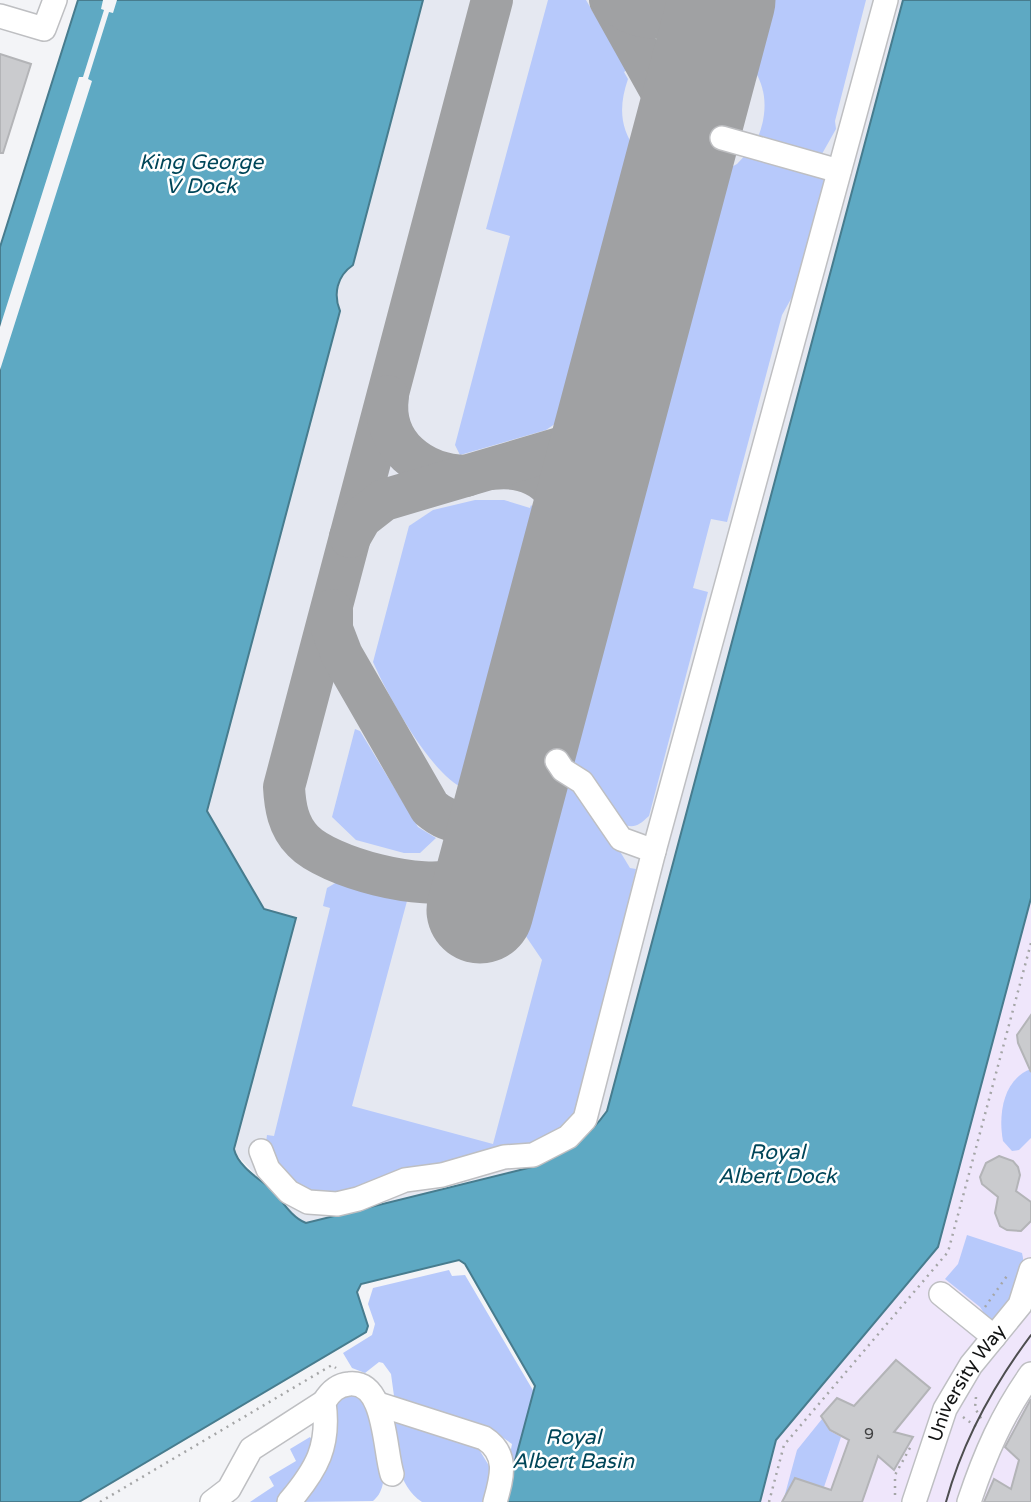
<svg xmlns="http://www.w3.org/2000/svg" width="1031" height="1502" viewBox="0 0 1031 1502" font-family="'Varela Round',sans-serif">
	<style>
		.built { fill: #e5e8f1 }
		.education { fill: #efe6fb }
		.green { fill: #b7c9fb }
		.water { fill: #5ea9c3; stroke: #477c8e; stroke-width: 2 }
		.pier { fill: #f3f4f7 }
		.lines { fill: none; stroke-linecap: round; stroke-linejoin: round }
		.taxiway { stroke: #a0a1a3; stroke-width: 42 }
		.runway { stroke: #a0a1a3; stroke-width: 107 }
		.building { fill: #cacbce; stroke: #b3b4b7; stroke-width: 2 }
		.minor-casing { stroke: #bebfc2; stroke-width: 26 }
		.path { stroke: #a5a6a7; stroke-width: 2.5; stroke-dasharray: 2 5; stroke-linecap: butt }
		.minor { stroke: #fff; stroke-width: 23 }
		.tram { stroke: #4d4e4f; stroke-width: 2 }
		.labels { text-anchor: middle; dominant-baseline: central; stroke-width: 5; stroke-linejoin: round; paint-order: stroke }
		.number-label { font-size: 16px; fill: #404142 }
		.street-label { font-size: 19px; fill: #121313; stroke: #fff }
		.water-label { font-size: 21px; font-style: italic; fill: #004659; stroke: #fff }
	</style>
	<rect width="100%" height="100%" fill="#f3f4f7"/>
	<polygon class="built" points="423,0 903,0 607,1111 580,1141 557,1156 532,1167 306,1223 299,1220 235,1153 264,909 207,811 340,312 335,299 342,273 353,265"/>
	<polygon class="education" points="1031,898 1031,1502 760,1502 776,1440 938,1247"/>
	<g class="green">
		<path d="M 548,0 L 586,0 L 627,70 L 624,72 L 628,79 C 619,105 619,128 637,151 L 570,407 L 565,417 L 546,430 L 460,455 L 455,445 L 510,236 L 486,229 Z"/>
		<path d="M 767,0 L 866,0 L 835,121 L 836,129 L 818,161 L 755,144 C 768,117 769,88 750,64 Z"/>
		<path d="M 750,150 L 828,177 L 801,281 L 782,315 L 727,522 L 711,519 L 693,588 L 708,592 L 649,816 C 639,825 636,828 623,825 L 564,765 L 720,173 L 737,164 Z"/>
		<path d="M 475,500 L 504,500 L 530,508 L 531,505 L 540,514 L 466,789 C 433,779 387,694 373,662 L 409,526 L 433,510 Z"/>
		<polygon points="355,729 360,731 418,827 436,838 420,853 404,853 356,840 332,817"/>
		<polygon points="561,776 589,800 630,868 636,869 578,1111 566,1134 337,1200 291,1188 266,1142 267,1135 274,1136 330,908 323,906 327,888 337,882 407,901 352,1106 493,1144 542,960 521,929"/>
		<path d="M 1031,1069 L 1031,1138 L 1019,1150 L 1012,1151 L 1003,1141 C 998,1115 1003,1079 1031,1069 Z"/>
		<path d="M 967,1235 L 1022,1253 C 1029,1283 1012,1305 991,1324 L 980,1307 L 945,1279 L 958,1264 Z"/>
		<polygon points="449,1270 452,1276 465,1275 534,1392 504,1502 504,1485 512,1444 499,1435 399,1400 394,1396 391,1374 383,1363 379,1362 365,1373 352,1368 343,1353 372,1335 375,1324 368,1304 373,1288"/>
		<path d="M 345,1394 L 364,1396 C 371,1423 399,1481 373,1501 L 299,1502 L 331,1405 Z"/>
		<polygon points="822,1419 830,1431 841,1437 824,1487 795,1478 784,1498 797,1450"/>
		<path d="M 395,1421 L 477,1446 L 491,1469 L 487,1502 L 422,1502 C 397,1485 396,1453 390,1426 Z"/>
		<polygon points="310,1437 313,1441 312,1462 281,1502 250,1502 274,1486 269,1477 296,1461 290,1449"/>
	</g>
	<path class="water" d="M 78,0 L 423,0 L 353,265 C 337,276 333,294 340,311 L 207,811 L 264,909 L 296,918 L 234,1149 C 238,1167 261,1180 271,1189 C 280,1197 290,1217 306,1223 L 532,1167 C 563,1156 588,1138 607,1111 L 903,0 L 1031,0 L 1031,898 L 938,1247 L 776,1440 L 760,1502 L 504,1502 L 535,1386 L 465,1264 L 459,1260 L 361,1284 L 357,1292 L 368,1326 L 366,1332 L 79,1502 L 0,1502 L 0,247 Z"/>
	<polygon class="pier" points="103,0 117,0 113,13 109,12 88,79 92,81 0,370 0,327 79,77 83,77 104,10 101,9"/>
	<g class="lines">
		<g class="taxiway">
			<path d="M 492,0 L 284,787 C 285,806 288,826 303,841 C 328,867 425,893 459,878 C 480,868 490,851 501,831"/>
			<polyline points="610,0 677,120 680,134 678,167"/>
			<path d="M 613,0 C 641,26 680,21 709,0"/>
			<path d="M 388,396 C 381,445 422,475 466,476"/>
			<path d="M 492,469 C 550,462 574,506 574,557"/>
			<polyline points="350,537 361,518 384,500 567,446 599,419 621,381"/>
			<path d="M 332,610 L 332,629 L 342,655 L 430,808 C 459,833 491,822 511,792"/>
		</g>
		<polyline class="runway" points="480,910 722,0"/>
	</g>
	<g class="building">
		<polygon points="0,54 31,64 3,153 0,153"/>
		<polygon points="1031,1015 1031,1072 1018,1043 1017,1035"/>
		<polygon points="999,1156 1013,1161 1018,1167 1020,1175 1016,1191 1031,1202 1031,1221 1021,1231 1007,1230 1000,1226 995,1213 998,1197 982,1184 980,1177 986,1163"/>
		<polygon points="896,1360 930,1388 894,1432 913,1437 894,1470 878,1456 862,1502 782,1502 795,1478 831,1490 849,1440 830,1430 821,1416 837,1398 854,1406"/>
		<polygon points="1031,1399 1031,1502 984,1502 994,1479 1011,1489 1019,1460 1005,1447"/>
	</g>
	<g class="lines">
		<defs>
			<g id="minor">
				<polyline points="0,16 44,29 55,0"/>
				<polyline points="722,138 839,171"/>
				<polyline points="557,761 563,770 582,782 621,839 654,851"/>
				<polyline points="261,1151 268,1169 289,1192 308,1202 337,1204 358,1199 405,1180 442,1175 504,1157 533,1155 568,1137 585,1119 654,851 886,0"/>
				<polyline points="941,1294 994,1337"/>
				<path d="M 378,1404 L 484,1438 C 509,1454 502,1477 495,1502"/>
				<polyline points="212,1502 229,1489 251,1449 324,1402"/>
				<path d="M 289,1502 C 317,1469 330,1446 324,1402 C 330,1392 337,1385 349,1384 C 386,1380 384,1449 392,1474"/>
				<path id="s1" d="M 914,1502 L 945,1409 L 971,1365 L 1020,1305 L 1031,1270"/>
				<path d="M 969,1502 C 985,1454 1002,1415 1031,1374"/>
			</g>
		</defs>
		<use href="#minor" class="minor-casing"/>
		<g class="path">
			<polyline points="985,1307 1009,1273"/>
			<polyline points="976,1397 975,1408 982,1420"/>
			<polyline points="963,1417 978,1428"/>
			<polyline points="895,1495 895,1475 911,1446"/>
			<polyline points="100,1502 332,1365 336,1368"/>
			<polyline points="769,1502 784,1445 948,1252 1031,943"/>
		</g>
		<use href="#minor" class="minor"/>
		<path class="tram" d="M 946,1502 C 963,1440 993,1386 1031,1335"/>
	</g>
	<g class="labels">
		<g class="number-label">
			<text x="869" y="1434">9</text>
		</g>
		<g class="street-label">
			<text stroke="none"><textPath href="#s1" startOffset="131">University Way</textPath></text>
		</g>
		<g class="water-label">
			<text x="201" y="162">King George<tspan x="201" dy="24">V Dock</tspan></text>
			<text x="777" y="1152">Royal<tspan x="777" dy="24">Albert Dock</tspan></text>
			<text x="573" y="1437">Royal<tspan x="573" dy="24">Albert Basin</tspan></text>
		</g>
	</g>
</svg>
